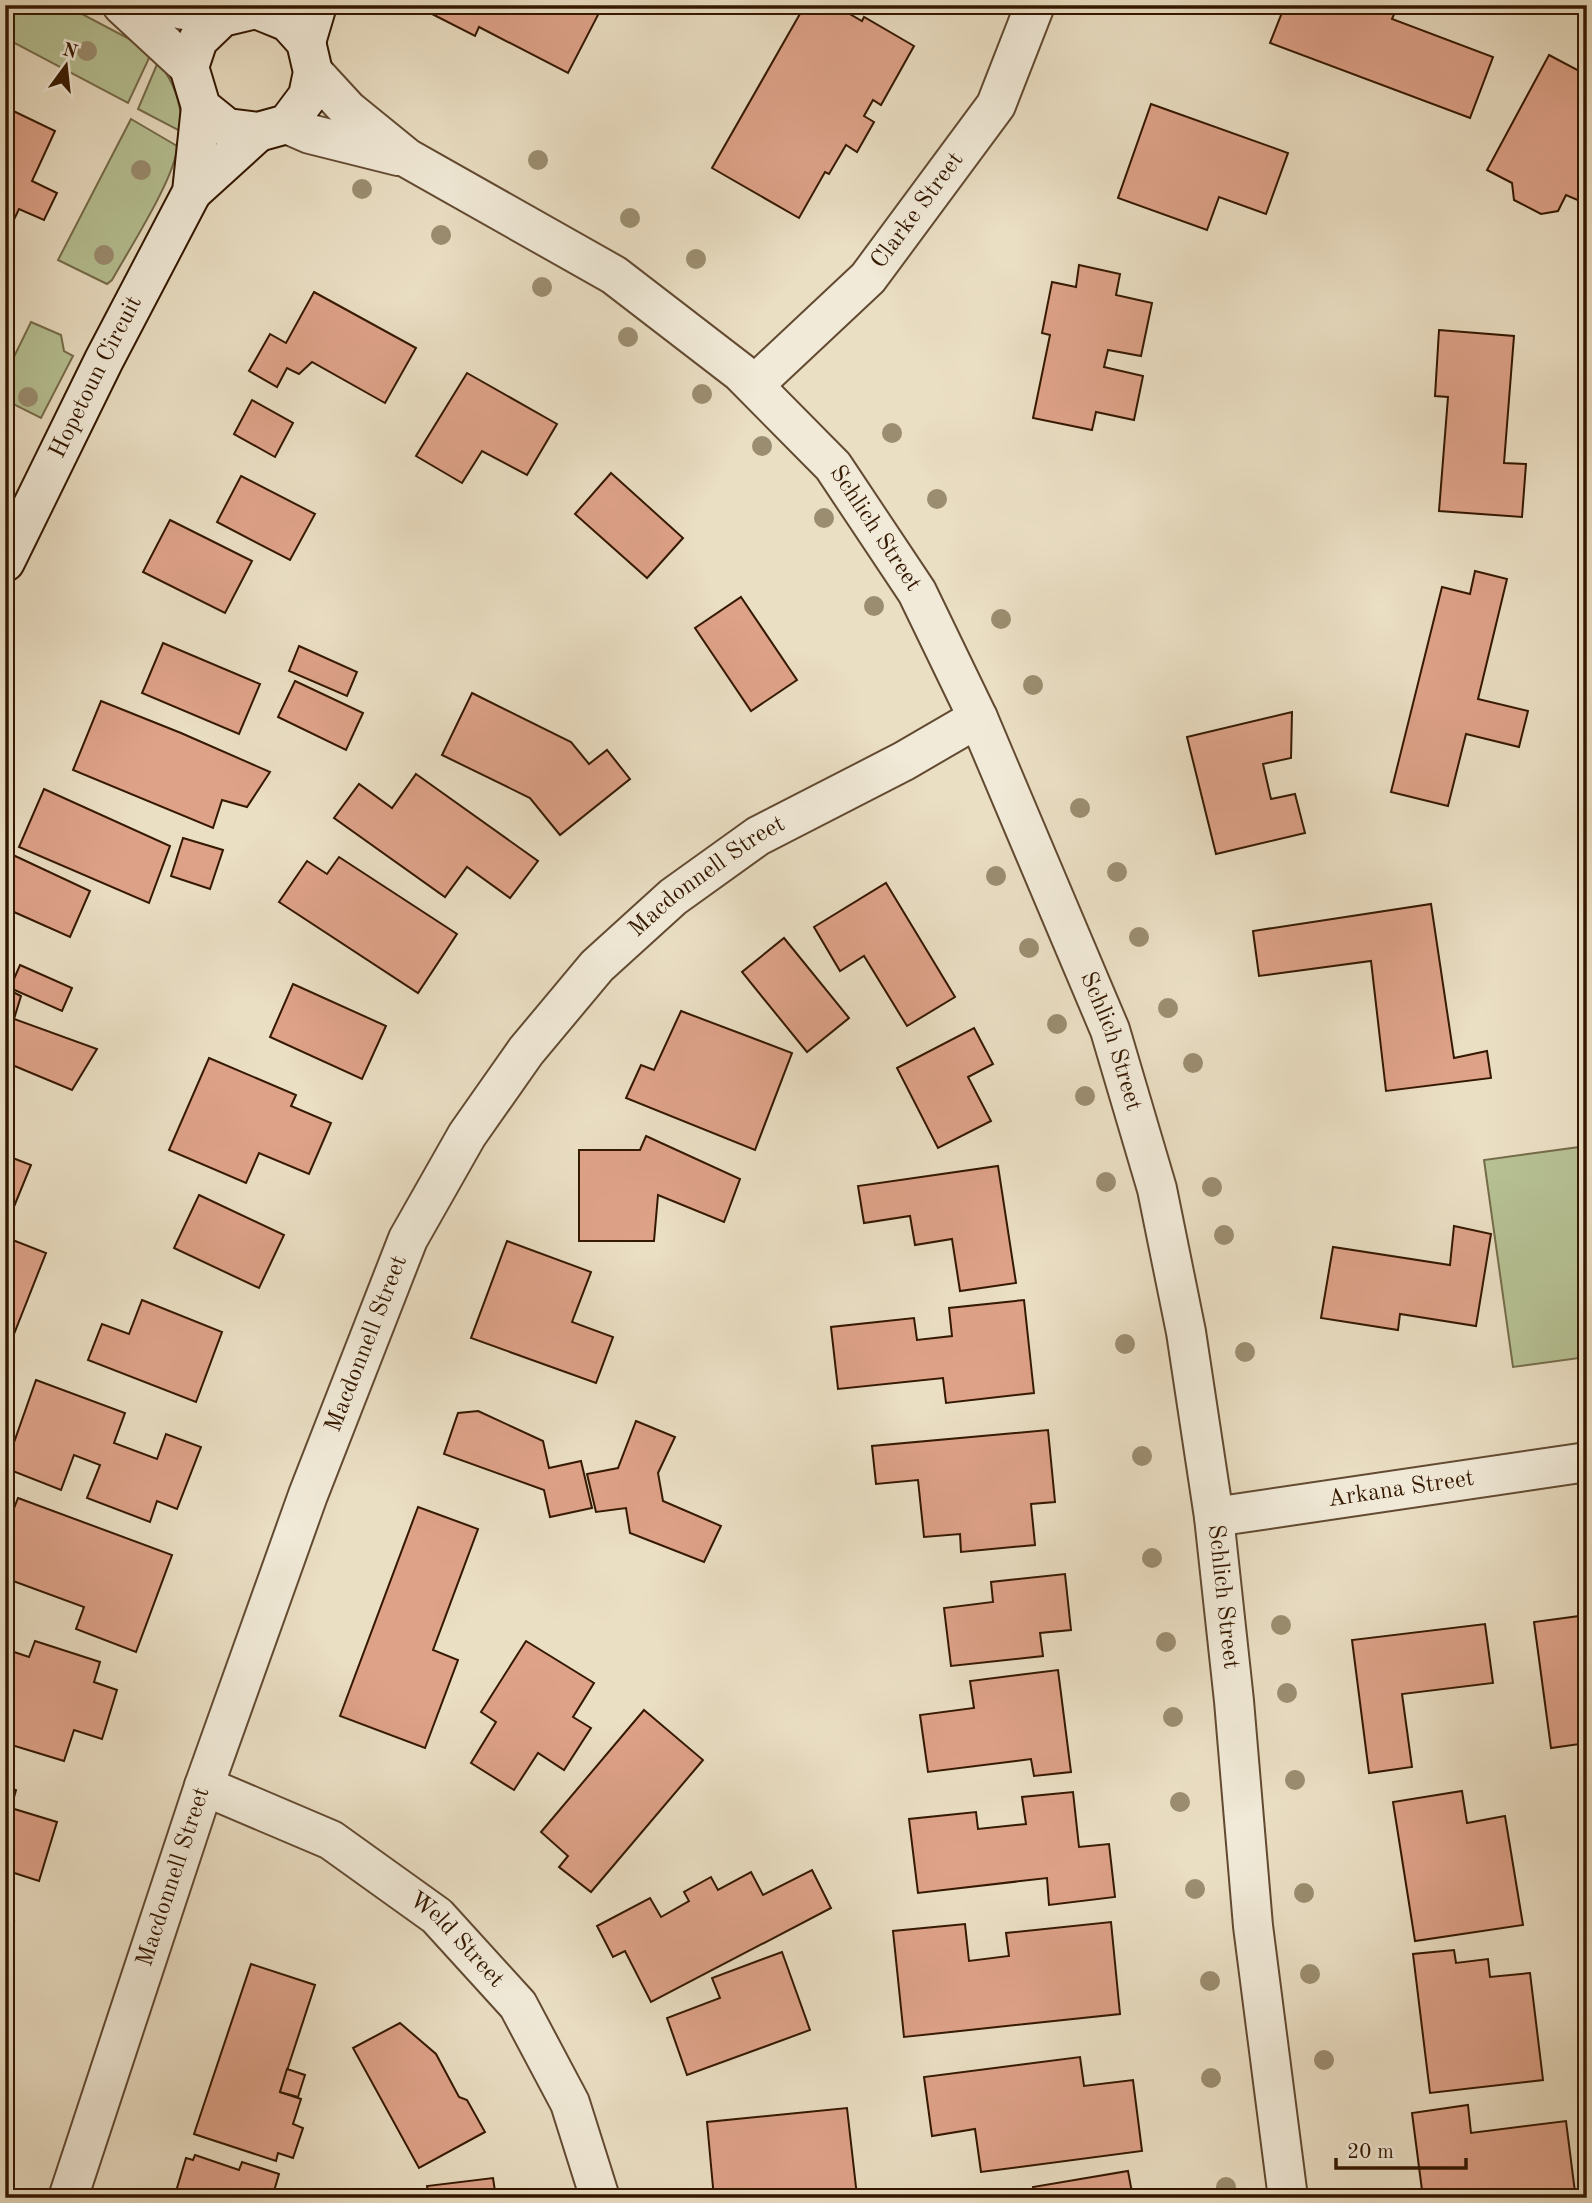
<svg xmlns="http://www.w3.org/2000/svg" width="1592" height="2203" viewBox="0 0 1592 2203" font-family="'Old Standard TT',serif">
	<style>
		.green { fill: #b6c194; stroke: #756c4a; stroke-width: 2 }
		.building { fill: #dea289; stroke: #341800; stroke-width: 2 }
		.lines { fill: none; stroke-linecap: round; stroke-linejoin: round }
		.minor-casing { stroke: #624a31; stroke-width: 42 }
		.tertiary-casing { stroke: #624a31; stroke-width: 42 }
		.secondary-casing { stroke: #341800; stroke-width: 42 }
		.minor { stroke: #f1ead8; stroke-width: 38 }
		.tertiary { stroke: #f1ead8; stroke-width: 38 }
		.secondary { stroke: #f1ead8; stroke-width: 38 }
		.tree { fill: #9b8d70 }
		.labels { text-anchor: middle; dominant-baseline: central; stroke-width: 6; stroke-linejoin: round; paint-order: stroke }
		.street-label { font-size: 24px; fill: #341800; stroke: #f1ead8 }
	</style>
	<rect width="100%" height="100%" fill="#eadec3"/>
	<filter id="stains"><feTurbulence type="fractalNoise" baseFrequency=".00286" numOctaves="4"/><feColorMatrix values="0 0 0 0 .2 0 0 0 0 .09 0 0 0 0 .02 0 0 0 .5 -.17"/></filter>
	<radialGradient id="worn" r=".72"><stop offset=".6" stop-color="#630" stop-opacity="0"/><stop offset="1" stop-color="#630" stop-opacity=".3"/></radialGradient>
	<g class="green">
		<polygon points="5,5 65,5 139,44 150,56 128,103 5,38"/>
		<path d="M 158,62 C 174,82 181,102 182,128 L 178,130 L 138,109 Z"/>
		<path d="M 131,119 L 172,143 L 177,146 C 177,175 128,251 112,280 L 107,284 L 58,260 Z"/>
		<polygon points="31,322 61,335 64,351 73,356 41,418 5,400 5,375"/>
		<polygon points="1587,1146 1587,1357 1513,1367 1484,1160"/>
	</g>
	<g class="building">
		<polygon points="437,5 585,5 599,13 568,73 479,27 475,36 432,14"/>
		<polygon points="805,5 834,5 862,21 864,17 914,46 881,105 873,100 864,116 874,122 857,152 846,145 829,174 825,172 799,218 712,168"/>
		<polygon points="1285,5 1398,5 1392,19 1493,57 1470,118 1270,43"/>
		<polygon points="1549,55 1587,75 1587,99 1580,111 1587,115 1587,204 1566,195 1558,211 1541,214 1514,200 1512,183 1487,170"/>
		<polygon points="1151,104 1288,153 1266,214 1219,197 1207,230 1118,198"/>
		<polygon points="5,107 55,131 32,181 57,193 44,220 19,209 8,232 5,230"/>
		<polygon points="1587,207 1587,237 1582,219"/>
		<polygon points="1079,265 1120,274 1116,295 1152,303 1141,356 1108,350 1104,367 1143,376 1134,420 1096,412 1092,430 1033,418 1050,335 1042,333 1052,282 1076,287"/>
		<polygon points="314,292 416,348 385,403 312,362 299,374 287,368 277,387 249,371 270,334 286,343"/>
		<polygon points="1439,330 1514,336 1504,463 1526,464 1522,517 1439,511 1448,397 1435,396"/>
		<polygon points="467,373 557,424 527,475 482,451 462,483 416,456"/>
		<polygon points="252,400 293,423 275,457 234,434"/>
		<polygon points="611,473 683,538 647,578 575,514"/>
		<polygon points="241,476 315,514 290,560 217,522"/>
		<polygon points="170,520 252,561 225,613 143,572"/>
		<polygon points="1475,571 1507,579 1478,699 1528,711 1519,747 1466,734 1448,806 1391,792 1442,587 1470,594"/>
		<polygon points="741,597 797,680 751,711 695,628"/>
		<polygon points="163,643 260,684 239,734 142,693"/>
		<polygon points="299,646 357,672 347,696 289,671"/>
		<polygon points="295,681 363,713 346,750 278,717"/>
		<polygon points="472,693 571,742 589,764 607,750 630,779 560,835 530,798 442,755"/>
		<polygon points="101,701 181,733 270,772 247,807 222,800 213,828 73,770"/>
		<polygon points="1292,712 1291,758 1263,764 1271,799 1295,794 1305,833 1216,854 1187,737"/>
		<polygon points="416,774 538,861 510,898 467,867 445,897 334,818 359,784 392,808"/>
		<polygon points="44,789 170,846 149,903 19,847"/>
		<polygon points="183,838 223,850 210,889 171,876"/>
		<polygon points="13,855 90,891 70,937 5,908 5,878"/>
		<polygon points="339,857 457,934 418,993 279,902 307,861 327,874"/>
		<polygon points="886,883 955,997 907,1026 864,956 840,971 814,927"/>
		<polygon points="1431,904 1454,1058 1487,1051 1491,1078 1386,1091 1371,961 1259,976 1253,931"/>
		<polygon points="784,938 849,1018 807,1052 742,972"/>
		<polygon points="20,965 72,988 62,1011 10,988"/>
		<polygon points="293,984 386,1026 362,1079 270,1037"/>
		<polygon points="5,988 21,996 14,1019 97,1049 72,1090 5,1062"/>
		<polygon points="681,1011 792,1053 755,1150 626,1098 641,1065 654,1070"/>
		<polygon points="974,1028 993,1064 968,1077 991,1121 938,1148 897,1068"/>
		<polygon points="209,1058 296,1095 291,1106 331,1123 309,1174 259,1153 246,1183 169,1150"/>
		<polygon points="646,1136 740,1179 724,1222 658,1195 654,1241 579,1241 579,1150 640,1150"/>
		<polygon points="5,1155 31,1165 11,1214 5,1212"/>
		<polygon points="998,1166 1016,1283 960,1291 952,1239 915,1245 910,1216 864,1223 858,1186"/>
		<polygon points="199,1195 284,1235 259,1288 174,1248"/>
		<polygon points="1454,1226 1491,1234 1476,1326 1400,1314 1398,1330 1321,1318 1333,1247 1450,1265"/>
		<polygon points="5,1237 46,1253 14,1334 5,1331"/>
		<polygon points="507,1241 591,1272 572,1322 613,1337 596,1383 471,1338"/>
		<polygon points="142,1300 222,1332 196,1402 88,1360 102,1324 129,1334"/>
		<polygon points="1024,1300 1034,1393 946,1403 943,1378 838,1389 831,1327 914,1318 917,1340 952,1336 949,1308"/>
		<polygon points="36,1380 125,1413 114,1443 157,1459 166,1434 201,1447 177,1509 157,1501 150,1522 87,1498 100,1465 74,1455 61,1490 5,1468"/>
		<polygon points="478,1411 543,1441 549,1468 581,1461 592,1508 550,1517 544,1490 444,1454 458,1413"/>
		<polygon points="636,1421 675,1437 658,1473 663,1501 721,1526 704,1562 630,1533 626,1508 596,1512 587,1474 618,1468"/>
		<polygon points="1048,1430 1055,1502 1031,1504 1035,1545 961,1552 960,1534 924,1537 918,1480 876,1484 872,1446"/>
		<polygon points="18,1498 172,1555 136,1652 76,1629 84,1607 5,1578 5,1531"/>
		<polygon points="418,1507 478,1529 433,1650 458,1660 425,1748 340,1716"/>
		<polygon points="1065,1574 1071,1630 1040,1633 1043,1656 951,1666 944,1608 993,1602 991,1582"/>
		<polygon points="1587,1615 1587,1743 1551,1748 1534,1622"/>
		<polygon points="1485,1624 1493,1683 1402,1694 1412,1767 1369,1773 1352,1640"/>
		<polygon points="35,1641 100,1662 94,1682 117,1690 102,1739 74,1730 64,1761 5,1743 5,1649 29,1657"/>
		<polygon points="526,1641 594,1683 573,1717 591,1728 564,1770 538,1753 514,1790 471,1763 496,1722 481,1712"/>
		<polygon points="1058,1670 1071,1772 1034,1776 1031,1759 928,1772 920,1715 974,1708 970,1681"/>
		<polygon points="644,1710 703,1760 591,1892 559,1867 568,1856 541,1832"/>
		<polygon points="5,1786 16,1790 11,1808 57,1822 39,1881 5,1870"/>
		<polygon points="1462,1791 1467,1823 1505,1816 1523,1925 1415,1941 1393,1802"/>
		<polygon points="1073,1792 1079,1847 1109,1844 1115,1897 1049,1905 1047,1878 918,1893 909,1819 976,1812 978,1829 1026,1824 1022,1797"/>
		<polygon points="812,1870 831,1908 651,2002 625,1951 613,1957 597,1926 650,1898 661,1917 689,1901 684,1892 711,1877 718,1890 751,1872 763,1895"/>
		<polygon points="5,1919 14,1921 5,1951"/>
		<polygon points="1111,1922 1120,2014 904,2037 893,1931 965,1924 969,1961 1009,1956 1006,1933"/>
		<polygon points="1454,1950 1456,1963 1488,1959 1490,1977 1530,1973 1543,2080 1430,2093 1413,1954"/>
		<polygon points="782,1952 810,2030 687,2075 667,2018 720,1998 712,1978"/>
		<polygon points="251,1964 315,1985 280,2092 301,2099 293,2124 303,2128 293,2158 278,2153 276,2161 194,2134"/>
		<polygon points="400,2023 436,2054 459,2097 467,2100 485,2132 419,2168 353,2048"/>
		<polygon points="1080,2057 1084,2086 1133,2080 1142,2151 981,2172 975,2129 932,2136 924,2077"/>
		<polygon points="287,2069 305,2075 298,2097 280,2092"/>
		<polygon points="1468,2105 1471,2133 1566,2121 1575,2192 1557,2194 1557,2198 1423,2198 1412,2113"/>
		<polygon points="847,2108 857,2196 794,2198 793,2191 714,2198 707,2122"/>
		<polygon points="195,2155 239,2170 242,2162 279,2174 272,2198 174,2198 186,2158 193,2160"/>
		<polygon points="1128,2171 1133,2198 1035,2198 1033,2187"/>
		<polygon points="493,2178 496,2198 429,2198 427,2186"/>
	</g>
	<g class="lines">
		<defs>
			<g id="minor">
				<path id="s1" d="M 754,385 L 868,278 L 996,105 L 1035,5"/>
				<path id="s2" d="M 1214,1517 L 1587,1462"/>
				<path id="s3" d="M 204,1786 L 331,1840 L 437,1916 L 518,2005 L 570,2103 L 600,2198"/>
				<path id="s4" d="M 68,2198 L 204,1786 L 308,1495 L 408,1239 L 467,1135 L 526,1051 L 597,966 L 673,897 L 758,836 L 904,761 L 978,718"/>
			</g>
			<g id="tertiary">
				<polyline points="122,5 189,67"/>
				<polyline points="158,5 222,17"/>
				<path id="s5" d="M 313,72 L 348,110 L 407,158 L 614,275 L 740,372 L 833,466 L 917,592 L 978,718 L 1110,1030 L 1157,1189 L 1186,1332 L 1214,1517 L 1234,1701 L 1253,1926 L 1288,2198"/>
				<polyline points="287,124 310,134 398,156"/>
			</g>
			<g id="secondary">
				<polygon points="256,9 288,22 306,42 313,72 308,96 287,124 258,132 227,128 201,107 189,67 198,40 222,17"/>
				<polyline points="306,42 317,5"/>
				<polyline points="192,192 258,132"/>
				<path id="s6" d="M 5,562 L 104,360 L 192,192 L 201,107"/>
			</g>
		</defs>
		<use href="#minor" class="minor-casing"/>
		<use href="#tertiary" class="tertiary-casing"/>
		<use href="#secondary" class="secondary-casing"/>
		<use href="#minor" class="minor"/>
		<use href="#tertiary" class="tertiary"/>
		<use href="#secondary" class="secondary"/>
	</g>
	<g class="tree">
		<circle cx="87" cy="51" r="10"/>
		<circle cx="538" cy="160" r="10"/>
		<circle cx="141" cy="170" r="10"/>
		<circle cx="362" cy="189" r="10"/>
		<circle cx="630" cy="218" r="10"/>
		<circle cx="441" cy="235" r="10"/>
		<circle cx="104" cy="255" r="10"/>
		<circle cx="696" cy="259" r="10"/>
		<circle cx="542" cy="287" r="10"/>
		<circle cx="628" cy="337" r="10"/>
		<circle cx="702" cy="394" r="10"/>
		<circle cx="28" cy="397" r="10"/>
		<circle cx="892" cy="433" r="10"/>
		<circle cx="762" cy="446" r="10"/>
		<circle cx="937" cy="499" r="10"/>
		<circle cx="824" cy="518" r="10"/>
		<circle cx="874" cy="606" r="10"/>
		<circle cx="1001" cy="619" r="10"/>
		<circle cx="1033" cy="685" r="10"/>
		<circle cx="1080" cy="808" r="10"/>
		<circle cx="1117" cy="872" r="10"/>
		<circle cx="996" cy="876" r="10"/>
		<circle cx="1139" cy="937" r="10"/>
		<circle cx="1029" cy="948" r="10"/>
		<circle cx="1168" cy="1008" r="10"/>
		<circle cx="1057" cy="1024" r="10"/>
		<circle cx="1193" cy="1063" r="10"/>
		<circle cx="1085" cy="1096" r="10"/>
		<circle cx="1106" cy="1182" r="10"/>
		<circle cx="1212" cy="1187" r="10"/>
		<circle cx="1224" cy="1235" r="10"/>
		<circle cx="1125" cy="1344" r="10"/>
		<circle cx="1245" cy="1352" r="10"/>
		<circle cx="1142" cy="1456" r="10"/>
		<circle cx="1152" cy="1558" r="10"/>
		<circle cx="1281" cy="1625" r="10"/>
		<circle cx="1166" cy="1642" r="10"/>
		<circle cx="1287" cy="1693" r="10"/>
		<circle cx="1173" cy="1717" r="10"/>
		<circle cx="1295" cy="1780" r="10"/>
		<circle cx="1180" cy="1802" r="10"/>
		<circle cx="1195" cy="1889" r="10"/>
		<circle cx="1304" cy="1893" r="10"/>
		<circle cx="1310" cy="1974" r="10"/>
		<circle cx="1210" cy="1981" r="10"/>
		<circle cx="1324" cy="2060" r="10"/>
		<circle cx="1211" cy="2078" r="10"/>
		<circle cx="1226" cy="2187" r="10"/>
	</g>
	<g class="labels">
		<g class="street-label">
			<text stroke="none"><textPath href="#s1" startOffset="240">Clarke Street</textPath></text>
			<text stroke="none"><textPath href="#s6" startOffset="206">Hopetoun Circuit</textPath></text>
			<text stroke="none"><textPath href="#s5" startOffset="732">Schlich Street</textPath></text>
			<text stroke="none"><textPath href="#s4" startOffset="1493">Macdonnell Street</textPath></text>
			<text stroke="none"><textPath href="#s5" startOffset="1298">Schlich Street</textPath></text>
			<text stroke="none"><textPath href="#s4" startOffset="905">Macdonnell Street</textPath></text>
			<text stroke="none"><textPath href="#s2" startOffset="189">Arkana Street</textPath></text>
			<text stroke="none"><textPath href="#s5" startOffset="1866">Schlich Street</textPath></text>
			<text stroke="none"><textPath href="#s4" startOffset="338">Macdonnell Street</textPath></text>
			<text stroke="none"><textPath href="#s3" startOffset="299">Weld Street</textPath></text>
		</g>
	</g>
	<rect width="1592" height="2203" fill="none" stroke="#eadec3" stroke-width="28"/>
	<rect x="7" y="7" width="1578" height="2189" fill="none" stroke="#341800" stroke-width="3.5"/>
	<rect x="14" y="14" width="1564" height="2175" fill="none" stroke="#341800" stroke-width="2"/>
	<g transform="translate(66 66) rotate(15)" stroke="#f1ead8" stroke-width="5" paint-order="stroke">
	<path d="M0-5L12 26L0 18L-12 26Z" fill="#341800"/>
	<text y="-10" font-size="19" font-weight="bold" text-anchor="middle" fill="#341800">N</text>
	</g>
	<path d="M1336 2158v10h130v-10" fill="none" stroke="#341800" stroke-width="3.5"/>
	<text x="1347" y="2158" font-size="21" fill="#341800" stroke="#f1ead8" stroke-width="5" paint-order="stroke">20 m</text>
	<rect width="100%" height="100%" filter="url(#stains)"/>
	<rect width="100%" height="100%" fill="url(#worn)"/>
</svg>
